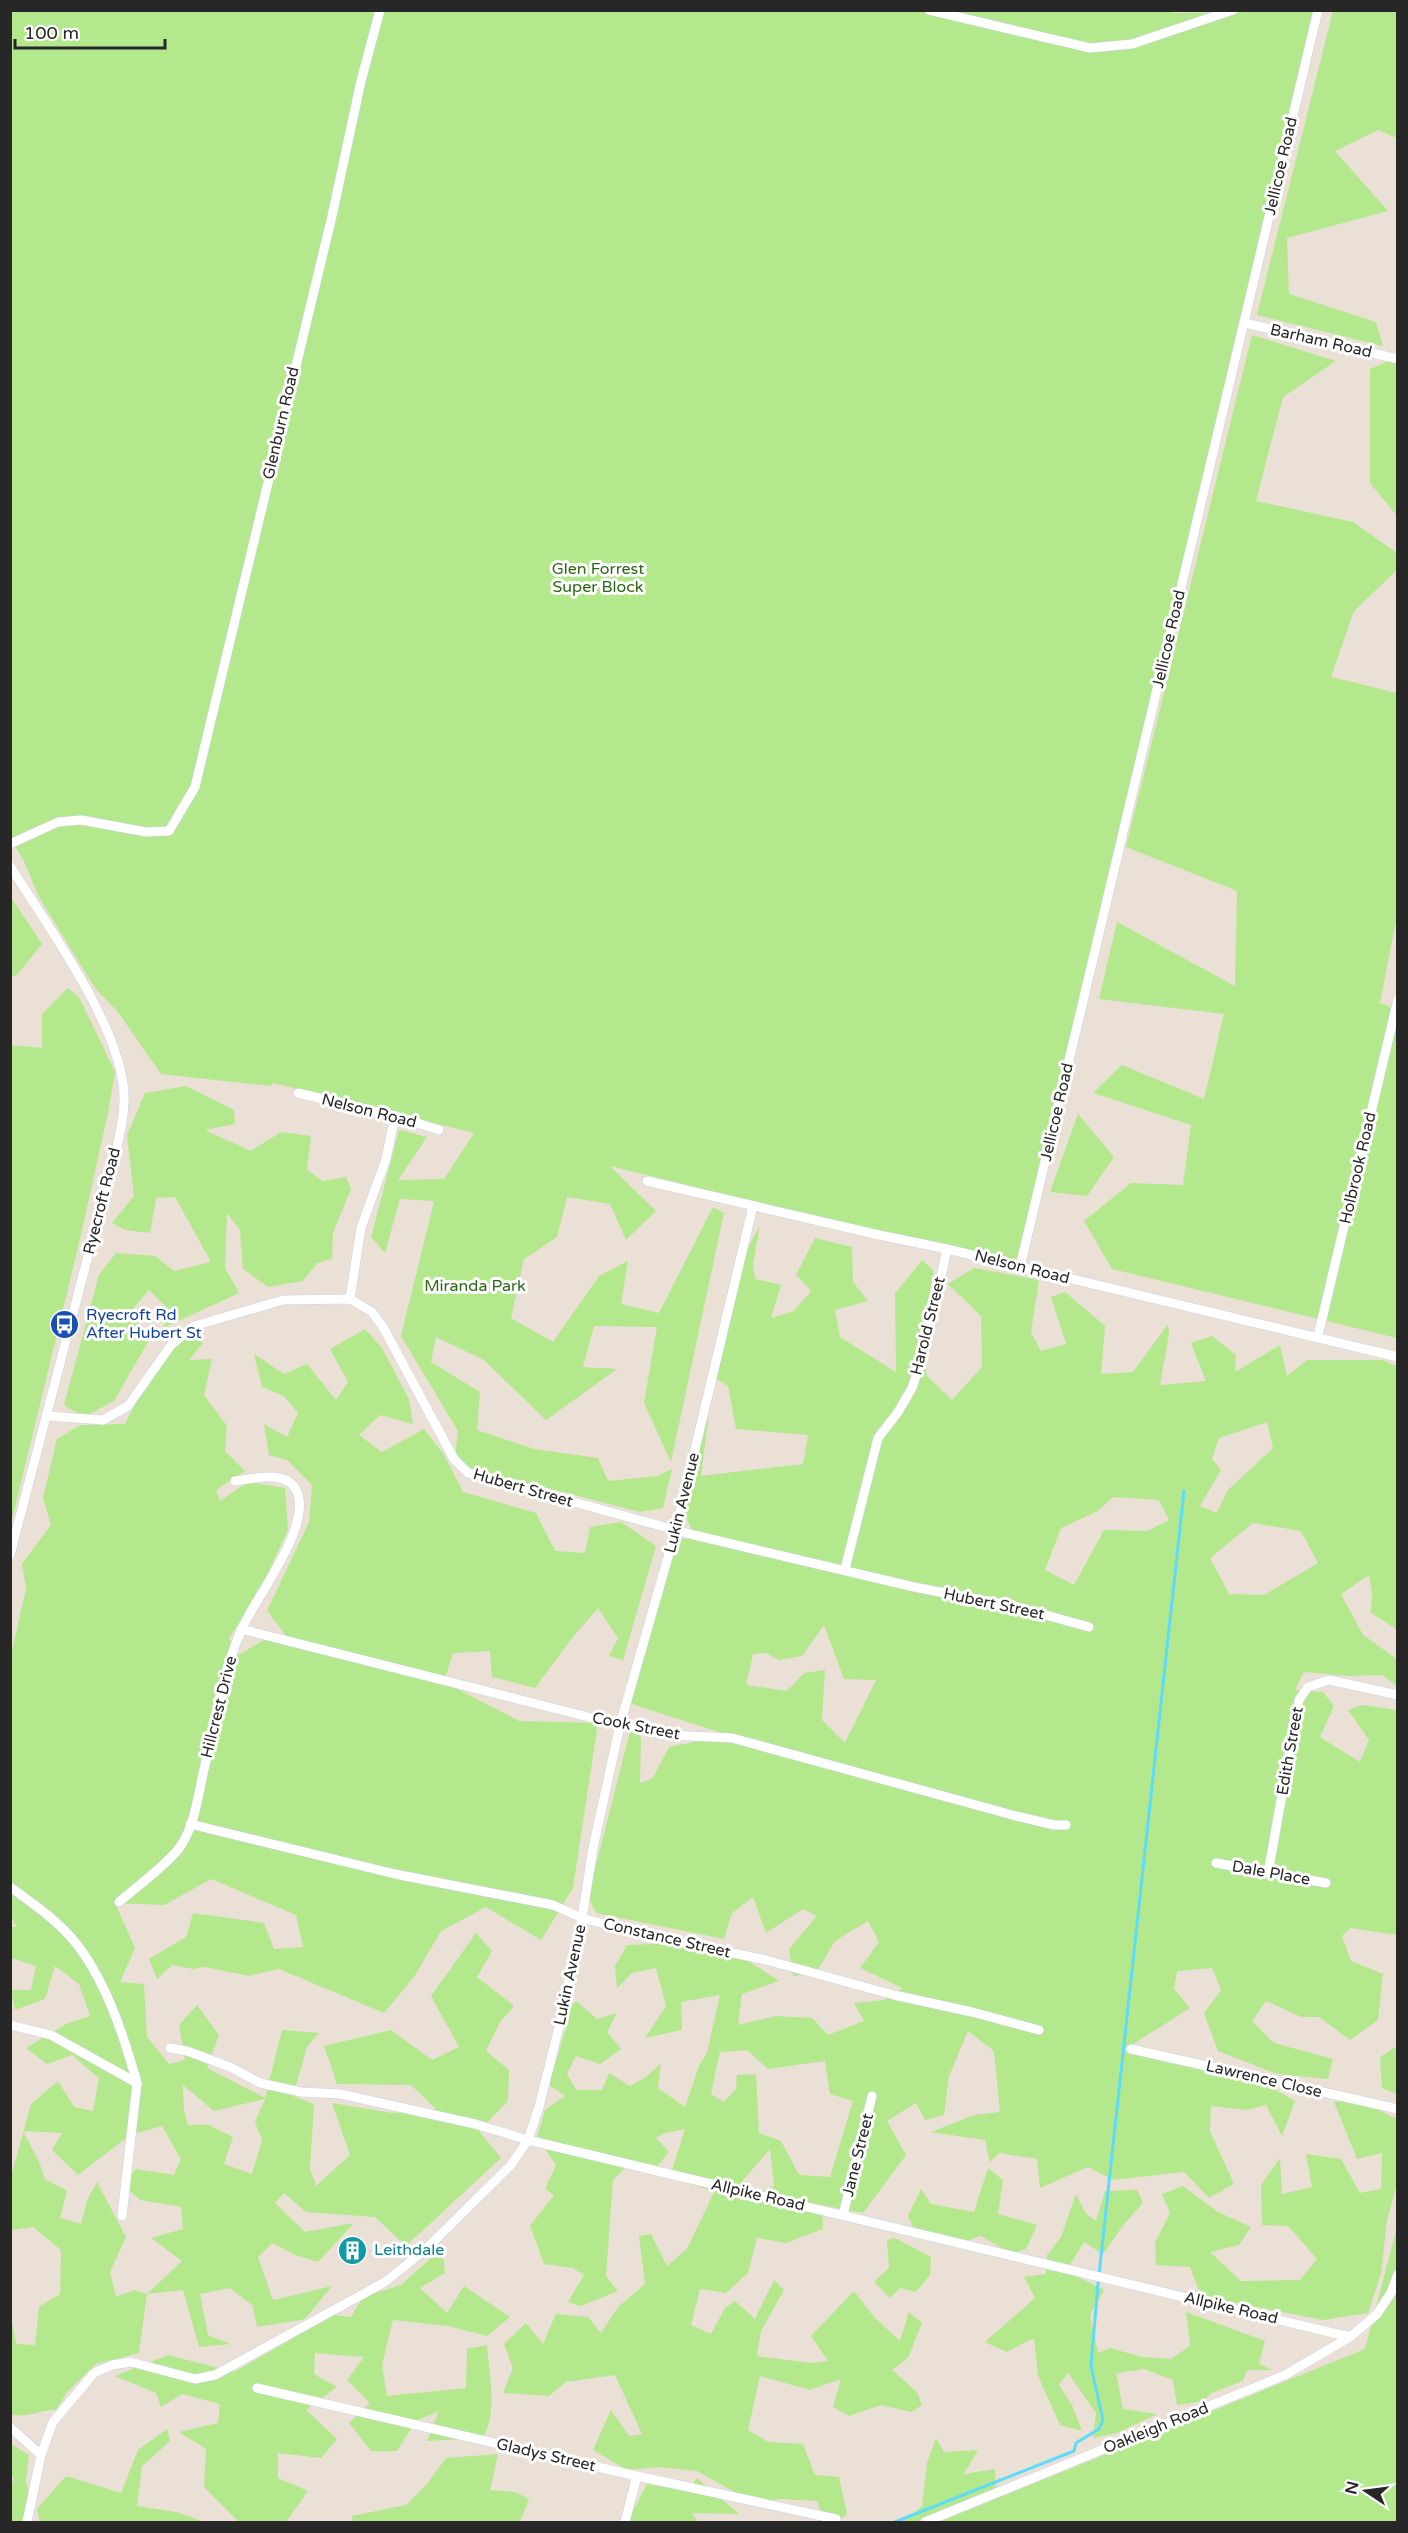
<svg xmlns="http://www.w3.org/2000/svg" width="1408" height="2533" viewBox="0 0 1408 2533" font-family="'Varela Round',sans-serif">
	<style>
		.green { fill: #b3e88c; fill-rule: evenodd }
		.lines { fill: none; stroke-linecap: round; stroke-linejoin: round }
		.stream { stroke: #5ddcf9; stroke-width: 3 }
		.minor-casing { stroke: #cbd1e2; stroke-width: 10 }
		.minor { stroke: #fff; stroke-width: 9 }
		.labels { text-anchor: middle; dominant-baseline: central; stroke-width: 6; stroke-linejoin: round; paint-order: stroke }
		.street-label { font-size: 16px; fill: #272727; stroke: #fff }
		.park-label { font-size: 16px; fill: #2b6812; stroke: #fff }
		.transit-label { font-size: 16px; fill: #164399; stroke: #fff; text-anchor: start }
		.culture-label { font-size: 16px; fill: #0d838f; stroke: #fff; text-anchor: start }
	</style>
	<rect width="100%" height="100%" fill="#ebe0d6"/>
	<g class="green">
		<polygon points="1173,10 1173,13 1318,11 1020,1267 610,1166 656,1211 626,1240 610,1204 567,1197 557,1237 524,1259 511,1318 553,1342 599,1276 628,1261 621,1304 659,1313 713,1207 724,1213 671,1462 644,1403 657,1327 594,1326 583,1367 617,1369 546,1420 484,1360 436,1337 431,1362 480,1392 477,1430 534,1449 598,1458 608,1481 657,1476 672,1469 663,1508 640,1512 547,1488 481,1475 455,1457 458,1431 401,1336 434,1201 400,1199 385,1253 371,1237 399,1130 427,1137 398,1180 444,1179 474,1133 273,1083 270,1086 161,1074 118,1012 95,988 39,897 23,859 11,840 10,11"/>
		<polygon points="1333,11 1397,11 1397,138 1378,130 1335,151 1388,211 1287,238 1289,294 1376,322 1383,346 1257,315"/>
		<polygon points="1252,335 1336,361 1283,397 1256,501 1353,522 1397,553 1397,570 1354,611 1331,677 1397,693 1397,916 1380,1003 1397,1009 1397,1338 1112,1269 1084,1221 1131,1183 1183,1185 1191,1125 1093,1093 1122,1065 1204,1099 1224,1014 1099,999 1117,922 1235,986 1237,891 1126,847"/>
		<polygon points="1397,357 1397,516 1370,483 1370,369"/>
		<polygon points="10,896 42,944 16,976 11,975"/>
		<polygon points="68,988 79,997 115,1072 109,1108 80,1239 11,1524 11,1045 42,1048 42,1014"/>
		<polygon points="186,1086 234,1110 235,1124 205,1130 251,1151 281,1132 311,1136 307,1170 323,1181 346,1177 351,1189 333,1233 332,1259 317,1263 303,1281 268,1287 243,1269 240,1230 227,1213 225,1268 239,1293 163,1328 168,1309 149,1290 131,1311 149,1340 114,1401 84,1417 64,1405 99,1275 116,1253 155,1256 174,1271 211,1262 175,1197 156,1198 150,1233 125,1230 112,1223 134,1196 127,1135 145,1093"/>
		<polygon points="1078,1114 1114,1157 1087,1196 1050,1192"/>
		<path d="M 760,1226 L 753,1263 L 755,1279 L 781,1285 L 771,1318 L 794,1311 L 811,1291 L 796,1275 L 815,1238 L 852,1247 L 853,1282 L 868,1301 L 835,1310 L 840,1337 L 896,1372 L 895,1294 L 922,1260 L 934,1271 L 920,1341 L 927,1376 L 952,1400 L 982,1367 L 981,1316 L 948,1284 L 974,1268 L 1039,1280 L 1031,1332 L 1041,1351 L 1066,1344 L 1051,1297 L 1065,1292 L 1105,1326 L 1101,1374 L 1133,1372 L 1168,1324 L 1169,1334 L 1160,1385 L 1206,1381 L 1191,1343 L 1212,1336 L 1236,1355 L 1235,1372 L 1280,1345 L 1287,1376 L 1307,1360 L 1382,1360 L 1397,1366 L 1396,1629 L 1371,1613 L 1372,1593 L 1369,1575 L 1341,1594 L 1363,1635 L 1397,1659 L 1397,1686 L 1382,1675 L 1348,1676 L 1304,1672 L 1295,1690 L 1323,1692 L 1334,1706 L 1320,1737 L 1360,1762 L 1369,1740 L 1348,1710 L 1362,1705 L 1397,1710 L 1397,1935 L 1351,1928 L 1342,1936 L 1351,1961 L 1383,1974 L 1378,2020 L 1350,2040 L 1319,2017 L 1301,2017 L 1266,2001 L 1252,2021 L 1274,2043 L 1333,2059 L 1328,2079 L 1277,2074 L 1218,2051 L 1204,2013 L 1221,1990 L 1212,1968 L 1177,1971 L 1174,1989 L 1190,2008 L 1124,2050 L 1194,2067 L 1249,2075 L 1295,2101 L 1282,2136 L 1266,2105 L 1247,2110 L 1211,2106 L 1210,2131 L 1234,2184 L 1209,2198 L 1184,2172 L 1113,2180 L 1088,2167 L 1040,2188 L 1037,2159 L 999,2153 L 990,2162 L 985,2140 L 931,2132 L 974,2115 L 1000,2112 L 994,2051 L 968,2031 L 949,2076 L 944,2115 L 925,2120 L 916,2103 L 887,2121 L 906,2155 L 863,2213 L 822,2205 L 823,2229 L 786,2243 L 757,2238 L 748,2273 L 726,2293 L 700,2289 L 691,2325 L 711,2334 L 725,2308 L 735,2301 L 755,2319 L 774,2280 L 784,2290 L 761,2331 L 757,2356 L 810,2363 L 828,2361 L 811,2336 L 854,2291 L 874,2317 L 900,2341 L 909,2312 L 922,2323 L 908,2358 L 892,2370 L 917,2392 L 922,2405 L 912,2412 L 881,2405 L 849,2416 L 833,2407 L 841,2379 L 810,2390 L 760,2376 L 748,2430 L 768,2442 L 803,2444 L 815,2475 L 839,2477 L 847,2514 L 838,2522 L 824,2522 L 817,2501 L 779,2499 L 756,2504 L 697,2471 L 659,2467 L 627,2470 L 593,2450 L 611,2410 L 629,2436 L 642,2434 L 615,2375 L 566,2382 L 549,2396 L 503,2393 L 513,2368 L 504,2344 L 526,2323 L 543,2344 L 556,2314 L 588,2317 L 601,2333 L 618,2307 L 645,2284 L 639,2236 L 651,2234 L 667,2266 L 687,2249 L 714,2192 L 670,2177 L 685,2129 L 665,2133 L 656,2138 L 669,2152 L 650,2175 L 630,2162 L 613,2180 L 606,2276 L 618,2291 L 581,2306 L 568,2302 L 584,2275 L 572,2268 L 544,2264 L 530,2226 L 554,2195 L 545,2189 L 556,2165 L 537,2137 L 545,2110 L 565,2096 L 549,2085 L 568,2021 L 568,2009 L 576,2001 L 597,2019 L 617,2013 L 607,2032 L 621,2049 L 600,2064 L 576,2056 L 567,2074 L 576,2090 L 602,2090 L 609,2073 L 630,2086 L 646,2077 L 661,2063 L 658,2088 L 685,2107 L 699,2066 L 707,2053 L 720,1995 L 681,2002 L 682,2030 L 645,2038 L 666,2006 L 656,1968 L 632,1973 L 617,1988 L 615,1966 L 627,1945 L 681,1943 L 742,1957 L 779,1981 L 742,1994 L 738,2025 L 775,2016 L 812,2018 L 828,2035 L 864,2021 L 854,2003 L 884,2000 L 902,1988 L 860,1968 L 879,1942 L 868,1921 L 835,1941 L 816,1973 L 793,1976 L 789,1949 L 817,1916 L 803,1909 L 766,1933 L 753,1897 L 732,1913 L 724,1939 L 596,1913 L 588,1896 L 632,1724 L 641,1738 L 640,1783 L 653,1778 L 669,1747 L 728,1735 L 629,1703 L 673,1540 L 696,1538 L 681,1507 L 709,1413 L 701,1476 L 803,1464 L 808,1435 L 736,1429 L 728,1386 L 711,1376 L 742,1258 ZM 1267,1422 L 1273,1448 L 1227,1491 L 1217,1513 L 1200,1506 L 1221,1470 L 1212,1459 L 1219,1438 ZM 1113,1497 L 1159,1500 L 1169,1520 L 1147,1531 L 1104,1530 L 1074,1585 L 1045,1570 L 1061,1528 L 1098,1511 ZM 1253,1523 L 1301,1531 L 1318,1563 L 1264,1595 L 1229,1594 L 1210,1558 ZM 824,1625 L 844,1679 L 876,1680 L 845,1743 L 822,1720 L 825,1670 L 804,1673 L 787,1691 L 746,1685 L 753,1654 L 766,1653 L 779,1660 L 802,1656 ZM 747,2050 L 768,2069 L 825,2061 L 830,2094 L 853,2101 L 830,2177 L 799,2175 L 781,2141 L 759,2133 L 756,2074 L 737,2075 L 736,2089 L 724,2102 L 711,2094 L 720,2052 ZM 770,2149 L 774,2186 L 740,2201 L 743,2180 Z"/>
		<path d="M 365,1329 L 382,1348 L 409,1399 L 413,1424 L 380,1415 L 359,1435 L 382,1452 L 424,1429 L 443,1453 L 463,1492 L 536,1513 L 555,1551 L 585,1553 L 590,1527 L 621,1522 L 656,1546 L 623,1660 L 609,1656 L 618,1638 L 598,1608 L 572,1638 L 535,1688 L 492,1677 L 490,1651 L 453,1653 L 444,1682 L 519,1721 L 598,1723 L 573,1888 L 541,1940 L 486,1907 L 441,1931 L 414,1977 L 384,2013 L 279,1969 L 249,1976 L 205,1967 L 193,1969 L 172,1965 L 157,1979 L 149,1959 L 186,1937 L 193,1913 L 264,1923 L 274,1949 L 303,1947 L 296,1915 L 211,1879 L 164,1905 L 115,1903 L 135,1948 L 120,1982 L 144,1984 L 147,2037 L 169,2064 L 185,2060 L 179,2025 L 197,2005 L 219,2035 L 207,2068 L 265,2098 L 282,2030 L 319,2033 L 307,2047 L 293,2096 L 314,2104 L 310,2168 L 316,2186 L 350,2155 L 332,2103 L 392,2113 L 436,2109 L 411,2085 L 337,2084 L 324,2046 L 391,2030 L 432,2060 L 459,2047 L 431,1996 L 476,1933 L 492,1951 L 477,1977 L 514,2006 L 500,2022 L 486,2051 L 509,2070 L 508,2101 L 479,2131 L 501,2158 L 406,2246 L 375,2217 L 306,2212 L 284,2193 L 275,2203 L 305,2232 L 354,2223 L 318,2262 L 295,2255 L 272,2243 L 258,2257 L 273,2300 L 332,2286 L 305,2319 L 257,2327 L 253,2306 L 230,2288 L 200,2294 L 208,2335 L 231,2344 L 199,2347 L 183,2290 L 147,2294 L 139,2353 L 96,2364 L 68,2391 L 56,2410 C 40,2409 27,2419 11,2414 L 10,2311 L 16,2344 L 35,2345 L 39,2307 L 60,2294 L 61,2250 L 33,2227 L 11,2230 L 11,2177 L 31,2104 L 58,2081 L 74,2107 L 93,2111 L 99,2078 L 72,2055 L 47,2064 L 26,2048 L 66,2024 L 90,2016 L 79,1984 L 55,1966 L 45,1999 L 15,2010 L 11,1990 L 31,1990 L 36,1966 L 11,1958 L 11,1927 L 17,1927 L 10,1915 L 11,1655 L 26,1589 L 22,1564 L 51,1525 L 43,1498 L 57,1439 L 80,1425 L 125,1424 L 147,1382 L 188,1331 L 203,1343 L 189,1360 L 212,1359 L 204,1395 L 227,1426 L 225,1451 L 245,1471 L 216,1490 L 220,1501 L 248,1482 L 285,1488 L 288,1530 L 257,1596 L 229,1638 L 238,1655 L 266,1639 L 296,1648 L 267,1611 L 309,1522 L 312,1485 L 287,1460 L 269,1455 L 264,1424 L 287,1437 L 298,1413 L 284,1396 L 262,1387 L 254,1354 L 284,1374 L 307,1364 L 336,1400 L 348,1382 L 330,1349 ZM 183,2085 L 214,2111 L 265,2099 L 255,2122 L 262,2140 L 252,2174 L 224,2164 L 233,2137 L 209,2125 L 188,2125 L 184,2110 ZM 162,2126 L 181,2159 L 174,2175 L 136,2169 L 121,2183 L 140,2200 L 181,2207 L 183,2229 L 151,2238 L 182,2261 L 147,2294 L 135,2290 L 116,2297 L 110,2272 L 126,2237 L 97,2182 L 88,2198 L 81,2224 L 60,2218 L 67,2191 L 45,2179 L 39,2162 L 23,2131 L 62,2133 L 52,2150 L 78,2175 L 130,2135 Z"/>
		<polygon points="1397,2046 1397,2094 1382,2088 1380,2057"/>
		<polygon points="1357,2100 1395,2118 1397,2118 1397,2183 1387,2220 1381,2273 1368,2313 1323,2320 1201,2296 1190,2267 1156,2265 1155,2243 1170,2213 1162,2194 1183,2186 1218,2212 1251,2227 1239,2245 1210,2252 1241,2281 1300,2280 1317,2259 1288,2226 1262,2225 1261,2185 1280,2158 1282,2194 1312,2187 1306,2154 1341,2159 1360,2193 1381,2189 1382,2153 1357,2159 1334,2102"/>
		<polygon points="988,2168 1003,2180 998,2214 1037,2225 1026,2249 1012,2254 981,2236 962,2242 919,2239 908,2216 921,2189 931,2204 974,2212"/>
		<polygon points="1137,2190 1143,2203 1124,2224 1103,2254 1084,2242 1066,2271 1104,2290 1090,2315 1098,2353 1110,2348 1142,2357 1171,2359 1190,2346 1186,2312 1265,2341 1259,2364 1272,2370 1247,2370 1243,2381 1211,2393 1204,2401 1177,2405 1173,2380 1144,2369 1116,2373 1123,2409 1157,2414 1117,2433 1093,2438 1096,2413 1068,2373 1059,2385 1072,2405 1082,2431 1060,2425 1038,2376 1034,2338 1007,2352 985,2342 1035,2298 1024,2277 1046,2274 1047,2255 1061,2237 1076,2194 1086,2214 1096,2221 1105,2191"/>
		<polygon points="1397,2227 1397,2522 939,2522 1365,2349"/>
		<polygon points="895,2238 931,2257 930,2275 916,2292 900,2288 890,2298 874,2282 889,2268 887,2240"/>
		<path d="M 442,2248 L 445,2273 L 420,2288 L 447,2313 L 464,2286 L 510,2317 L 487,2336 L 448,2326 L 393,2320 L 382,2365 L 387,2396 L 466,2388 L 467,2349 L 487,2345 C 489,2374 498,2412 483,2438 L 427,2441 L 439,2411 L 416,2421 L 397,2451 L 371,2451 L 349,2423 L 370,2403 L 347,2380 L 364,2357 L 315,2353 L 314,2374 L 337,2387 L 306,2410 L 337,2439 L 321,2458 L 278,2453 L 278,2478 L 308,2491 L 286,2522 L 239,2522 L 204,2487 L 206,2449 L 179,2432 L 218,2423 L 220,2404 L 182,2394 L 161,2407 L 156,2393 L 115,2376 L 168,2355 L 234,2372 L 334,2315 L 351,2317 L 363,2297 L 401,2285 Z"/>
		<polygon points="167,2429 170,2441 142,2466 137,2506 176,2512 205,2522 40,2522 37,2509 66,2476 121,2493 138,2450"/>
		<polygon points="936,2438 944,2452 978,2450 964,2474 995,2469 996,2495 922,2522 903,2522 922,2506 927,2463"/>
		<polygon points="11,2444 29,2455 26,2481 29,2493 23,2522 10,2522 11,2485 14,2479 11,2473"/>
		<polygon points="498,2454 490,2490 515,2492 529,2499 520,2522 353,2522 352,2516 406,2505 427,2484 446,2458"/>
		<polygon points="697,2478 739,2514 692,2513 698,2522 627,2522 647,2484 687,2491"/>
	</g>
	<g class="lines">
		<polyline class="stream" points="895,2522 1074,2451 1076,2443 1099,2429 1103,2420 1091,2366 1098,2284 1184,1491"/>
		<defs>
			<g id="minor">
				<polyline points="929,10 1090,48 1132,44 1233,10"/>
				<polyline points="1245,323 1398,359"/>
				<polyline points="10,844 58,822 81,820 146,832 169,831 195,787 332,216 361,81 380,10"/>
				<path d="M 10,866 C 47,925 127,1034 124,1102 C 123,1131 113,1160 106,1187 L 10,1555"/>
				<polyline points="298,1093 395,1116 439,1130"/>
				<polyline points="647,1181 879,1235 947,1249 1398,1357"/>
				<polyline points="1020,1267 1318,10"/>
				<polyline points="350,1299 361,1228 386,1159 395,1116"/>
				<polyline points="1318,1336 1398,999"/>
				<polyline points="47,1416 103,1420 128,1406 171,1345 194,1326 283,1300 350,1299 372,1312 383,1327 454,1459 468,1473 694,1535 914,1587 1017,1607 1089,1627"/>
				<polyline points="845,1569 878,1438 898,1412 912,1388 926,1346 947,1249"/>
				<polyline points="241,1629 620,1725 669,1735 732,1738 1016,1816 1054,1825 1066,1825"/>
				<polyline points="190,1824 395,1874 553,1905 582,1918 630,1931 766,1960 894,1995 972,2012 1039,2030"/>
				<polyline points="1216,1863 1326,1883"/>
				<polyline points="1268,1873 1299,1700 1308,1687 1329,1680 1398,1695"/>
				<path d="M 10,1887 C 34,1904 61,1923 79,1947 C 108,1986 124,2037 137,2083 L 122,2216"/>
				<path d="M 119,1902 C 136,1887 167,1865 180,1847 C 194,1827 198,1797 203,1774 C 214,1726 221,1678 240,1633 C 252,1601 317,1523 295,1488 C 283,1470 252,1479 235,1481"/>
				<polyline points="10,2025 51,2035 137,2083"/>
				<polyline points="170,2048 187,2051 230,2067 260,2083 301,2092 340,2094 475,2124 528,2140 1350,2337"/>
				<polyline points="1131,2049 1398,2109"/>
				<polyline points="843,2215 872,2096"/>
				<polyline points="257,2388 637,2476 836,2519"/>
				<polyline points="10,2427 41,2455"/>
				<polyline points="27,2522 41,2455 53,2422 94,2373 112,2365 131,2362 195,2379 215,2375 385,2282 426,2249 511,2165 528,2140 539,2107 559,2027 582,1918 593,1848 620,1725 676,1529 753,1206"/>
				<polyline points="625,2522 637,2476"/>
				<polyline points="925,2522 1285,2375 1350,2337 1377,2314 1391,2293 1398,2274"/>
			</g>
		</defs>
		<use href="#minor" class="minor-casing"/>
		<use href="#minor" class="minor"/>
	</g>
	<defs>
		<symbol id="bus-disc" viewBox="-11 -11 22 22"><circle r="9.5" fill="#1a4fb4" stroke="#fff"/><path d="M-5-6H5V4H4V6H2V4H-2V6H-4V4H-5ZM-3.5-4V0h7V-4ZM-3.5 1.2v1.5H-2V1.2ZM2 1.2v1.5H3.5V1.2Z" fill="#fff"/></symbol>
		<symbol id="building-disc" viewBox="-11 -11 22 22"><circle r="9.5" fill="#0f9aa8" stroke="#fff"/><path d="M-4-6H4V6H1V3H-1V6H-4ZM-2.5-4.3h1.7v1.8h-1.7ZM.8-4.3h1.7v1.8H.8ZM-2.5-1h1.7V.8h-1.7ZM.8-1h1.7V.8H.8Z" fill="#fff"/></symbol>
	</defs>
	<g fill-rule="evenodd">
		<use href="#bus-disc" x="48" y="1308" width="33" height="33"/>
		<use href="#building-disc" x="336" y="2234" width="33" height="33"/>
	</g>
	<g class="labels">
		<g class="street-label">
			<text transform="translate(1281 166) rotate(-77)">Jellicoe Road</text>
			<text transform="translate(1321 341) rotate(13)">Barham Road</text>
			<text transform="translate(281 423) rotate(-77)">Glenburn Road</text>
			<text transform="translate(1169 639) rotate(-77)">Jellicoe Road</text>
			<text transform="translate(369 1111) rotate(14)">Nelson Road</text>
			<text transform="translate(1057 1112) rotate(-77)">Jellicoe Road</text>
			<text transform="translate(1358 1168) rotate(-77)">Holbrook Road</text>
			<text transform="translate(102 1201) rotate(-76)">Ryecroft Road</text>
			<text transform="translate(1022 1267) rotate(14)">Nelson Road</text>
			<text transform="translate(928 1326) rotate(-76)">Harold Street</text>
			<text transform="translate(523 1488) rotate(16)">Hubert Street</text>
			<text transform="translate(682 1503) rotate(-76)">Lukin Avenue</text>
			<text transform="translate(994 1604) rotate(12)">Hubert Street</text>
			<text transform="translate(219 1707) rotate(-76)">Hillcrest Drive</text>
			<text transform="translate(636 1726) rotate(11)">Cook Street</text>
			<text transform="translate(1290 1751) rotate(-80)">Edith Street</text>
			<text transform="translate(1271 1873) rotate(10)">Dale Place</text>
			<text transform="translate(667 1938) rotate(13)">Constance Street</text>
			<text transform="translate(570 1975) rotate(-78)">Lukin Avenue</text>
			<text transform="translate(1264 2079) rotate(13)">Lawrence Close</text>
			<text transform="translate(858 2155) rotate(-76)">Jane Street</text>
			<text transform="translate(758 2195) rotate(13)">Allpike Road</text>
			<text transform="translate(1231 2308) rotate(13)">Allpike Road</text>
			<text transform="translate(1156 2428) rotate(-22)">Oakleigh Road</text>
			<text transform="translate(546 2455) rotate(13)">Gladys Street</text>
		</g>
		<g class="park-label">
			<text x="598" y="569">Glen Forrest<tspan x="598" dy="18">Super Block</tspan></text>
			<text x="475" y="1286">Miranda Park</text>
		</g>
		<g class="transit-label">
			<text x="86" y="1315">Ryecroft Rd<tspan x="86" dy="18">After Hubert St</tspan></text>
		</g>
		<g class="culture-label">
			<text x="374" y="2250">Leithdale</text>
		</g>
	</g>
	<rect width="1408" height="2533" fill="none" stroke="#272727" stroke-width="24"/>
	<g transform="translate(1366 2491) rotate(283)" stroke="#ffffff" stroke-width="4.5" paint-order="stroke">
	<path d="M0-4.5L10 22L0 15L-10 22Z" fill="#272727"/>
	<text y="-9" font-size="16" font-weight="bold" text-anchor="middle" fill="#272727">N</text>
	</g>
	<path d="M15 39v9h150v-9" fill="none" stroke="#272727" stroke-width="3"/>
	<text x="24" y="39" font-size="18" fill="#272727" stroke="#ffffff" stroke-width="4.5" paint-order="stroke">100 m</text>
</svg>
